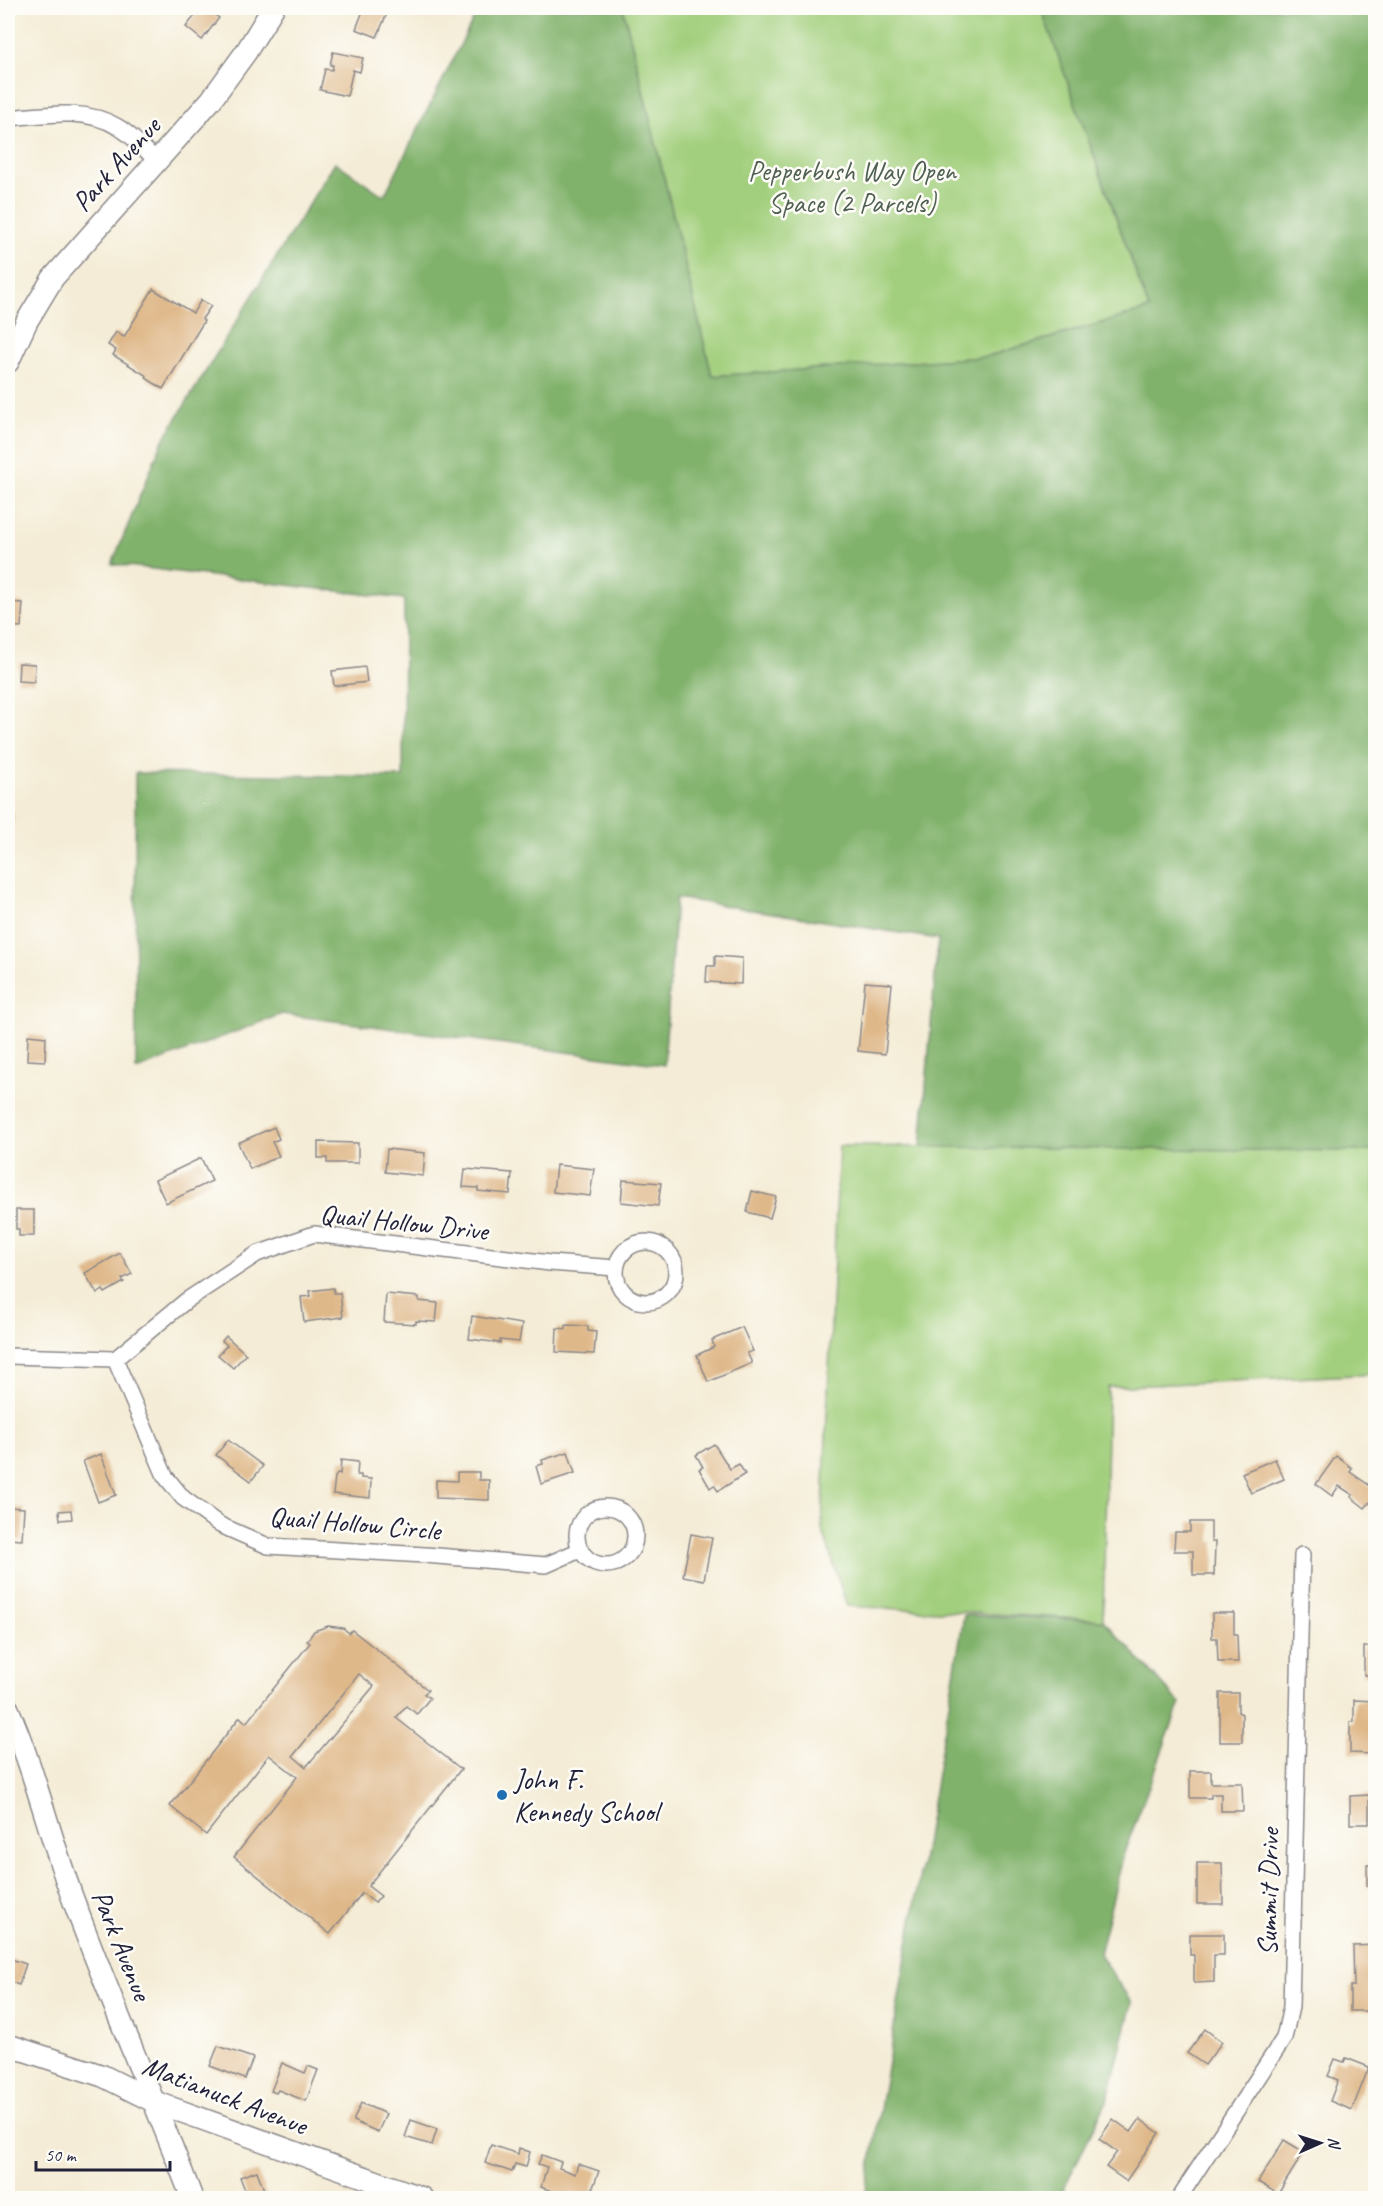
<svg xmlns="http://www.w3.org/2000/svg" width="1383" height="2206" viewBox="0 0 1383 2206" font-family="Caveat,sans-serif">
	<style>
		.green { fill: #a2cf7d; stroke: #62785c; stroke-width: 1.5 }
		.forest { fill: #81b26c; stroke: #526a54; stroke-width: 1.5 }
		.building { fill: #dfb889; fill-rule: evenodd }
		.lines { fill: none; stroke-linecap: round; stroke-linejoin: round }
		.street-casing { stroke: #8b8788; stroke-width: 18 }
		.secondary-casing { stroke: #8b8788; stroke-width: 24 }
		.street { stroke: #fff; stroke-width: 15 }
		.secondary { stroke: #fff; stroke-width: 21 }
		.poi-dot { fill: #1f6fb2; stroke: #fdfcf7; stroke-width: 2 }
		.labels { text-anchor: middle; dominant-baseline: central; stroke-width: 5; stroke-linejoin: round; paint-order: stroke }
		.street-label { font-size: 28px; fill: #22223b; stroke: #fdfcf7 }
		.park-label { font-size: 28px; fill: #4f5f52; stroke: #fdfcf7 }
		.poi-label { font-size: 28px; fill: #22223b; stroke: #fdfcf7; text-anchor: start }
	</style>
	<rect width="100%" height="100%" fill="#fdfcf7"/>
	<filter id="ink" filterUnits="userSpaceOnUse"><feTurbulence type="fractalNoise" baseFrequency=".0167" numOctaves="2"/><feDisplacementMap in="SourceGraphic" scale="12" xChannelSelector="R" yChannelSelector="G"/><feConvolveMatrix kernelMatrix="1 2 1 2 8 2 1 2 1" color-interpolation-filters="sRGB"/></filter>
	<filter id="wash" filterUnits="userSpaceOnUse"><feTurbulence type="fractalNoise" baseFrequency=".008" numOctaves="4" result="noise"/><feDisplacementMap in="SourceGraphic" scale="24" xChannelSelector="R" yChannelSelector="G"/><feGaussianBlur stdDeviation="1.35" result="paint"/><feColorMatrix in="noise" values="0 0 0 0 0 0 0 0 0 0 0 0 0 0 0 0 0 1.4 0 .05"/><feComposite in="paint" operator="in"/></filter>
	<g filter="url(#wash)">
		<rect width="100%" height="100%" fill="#f4ecd6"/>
		<g class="green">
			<polygon points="623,8 1041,8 1149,309 985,357 712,376"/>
			<polygon points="839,1146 1375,1151 1375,1374 1108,1387 1103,1620 847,1606 822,1528"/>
		</g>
		<g class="forest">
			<polygon points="479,8 623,8 712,376 985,357 1149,309 1041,8 1375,8 1375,1151 921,1147 938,939 676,898 664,1065 282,1014 136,1070 135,773 403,777 404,599 112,564 162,442 335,162 384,196"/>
			<polygon points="964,1615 1103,1620 1180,1703 1124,1853 1099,1954 1132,2003 1107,2101 1059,2198 871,2198 865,2197"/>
		</g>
		<g id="blocks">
			<g class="building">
				<polygon points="201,8 205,8 219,18 202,40 186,27"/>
				<polygon points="367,8 386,8 385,10 388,11 377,37 356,29 363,11 365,12"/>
				<polygon points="333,52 363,58 360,72 353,70 347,96 320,90 325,69 332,70 333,65 330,65"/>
				<polygon points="153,289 193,313 201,300 211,306 202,319 204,321 163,389 146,378 147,376 113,355 116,350 108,345 116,332 124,337"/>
				<polygon points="8,602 23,603 21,627 8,626"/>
				<polygon points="19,663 35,664 34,682 18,681"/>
				<polygon points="365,667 367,682 334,686 332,671"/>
				<polygon points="8,812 14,813 9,852 8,852"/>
				<polygon points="715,956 742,958 741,984 706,982 707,966 715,966"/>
				<polygon points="865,982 892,984 885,1054 858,1051"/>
				<polygon points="28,1035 46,1037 45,1061 27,1060"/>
				<polygon points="274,1127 279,1139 272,1142 279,1156 250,1169 238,1143"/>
				<polygon points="318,1142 358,1143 358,1163 327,1163 327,1158 318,1158"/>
				<polygon points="387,1149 425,1153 423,1176 385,1172"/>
				<polygon points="201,1158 212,1181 166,1203 155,1180"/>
				<polygon points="556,1165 594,1169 590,1196 553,1192"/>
				<polygon points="465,1169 512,1173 510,1194 478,1191 478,1188 463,1187"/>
				<polygon points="623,1180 661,1183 658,1206 621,1202"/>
				<polygon points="752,1191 776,1197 770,1218 747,1212"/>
				<polygon points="16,1210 34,1210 34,1236 19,1236 19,1229 16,1229"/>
				<polygon points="120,1253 132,1274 122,1279 124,1282 105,1293 103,1290 97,1294 85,1273"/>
				<polygon points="333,1288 334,1293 340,1293 343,1317 304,1322 301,1297 311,1296 310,1291"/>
				<polygon points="386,1294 419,1297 419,1301 438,1303 436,1322 416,1321 416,1324 384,1322"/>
				<polygon points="472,1316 522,1324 519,1342 500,1340 500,1343 469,1339"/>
				<polygon points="566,1325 588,1326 588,1331 596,1332 594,1354 556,1352 557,1328 566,1329"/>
				<polygon points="742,1327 753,1351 747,1353 752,1363 708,1382 697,1355 714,1347 712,1340"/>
				<polygon points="226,1336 246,1354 233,1368 218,1355 227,1345 222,1341"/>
				<polygon points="228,1440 263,1466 251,1481 216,1455"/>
				<polygon points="714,1444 730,1469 739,1464 745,1474 718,1491 714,1485 710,1488 699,1469 703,1467 696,1455"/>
				<polygon points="568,1452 575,1473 541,1484 536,1466 543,1464 542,1460"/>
				<polygon points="101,1454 116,1495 98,1502 83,1461"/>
				<polygon points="1336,1456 1352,1468 1350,1472 1376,1490 1376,1506 1370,1502 1365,1508 1351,1497 1353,1495 1339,1486 1332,1496 1316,1484"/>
				<polygon points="1275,1459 1284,1479 1251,1493 1242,1473"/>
				<polygon points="341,1460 358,1462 357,1475 361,1475 361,1478 371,1479 370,1498 333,1494 335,1477 338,1473 340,1474"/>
				<polygon points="457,1472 479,1472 479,1480 489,1480 489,1500 436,1498 436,1480 457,1481"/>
				<polygon points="8,1507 24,1508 22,1540 8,1539"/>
				<polygon points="71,1510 72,1519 60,1520 59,1511"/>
				<polygon points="1190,1522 1211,1522 1211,1542 1215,1542 1214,1575 1193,1575 1193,1551 1174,1551 1175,1532 1190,1532"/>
				<polygon points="691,1534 712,1538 704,1580 683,1576"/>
				<polygon points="1212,1613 1234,1613 1234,1634 1237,1634 1238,1662 1218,1662 1217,1638 1212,1638"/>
				<path d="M 328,1626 L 343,1628 L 349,1633 L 352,1630 L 428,1690 L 424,1694 L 430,1698 L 417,1714 L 406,1706 L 396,1718 L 461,1769 L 368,1886 L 381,1896 L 375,1903 L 362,1893 L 330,1934 L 234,1857 L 297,1777 L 269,1755 L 206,1835 L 170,1806 L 240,1717 L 246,1723 L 310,1643 L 307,1641 L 314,1631 ZM 359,1674 L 374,1686 L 306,1767 L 293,1756 Z"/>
				<rect x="1364" y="1647" width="12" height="28"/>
				<polygon points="1220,1693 1238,1693 1238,1712 1242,1714 1242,1742 1220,1742"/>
				<polygon points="1354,1700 1376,1701 1376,1723 1372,1723 1372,1754 1350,1753 1350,1722 1354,1722"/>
				<polygon points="1190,1771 1211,1771 1211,1783 1242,1783 1243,1811 1221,1811 1221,1794 1211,1794 1211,1798 1190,1798"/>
				<polygon points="1369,1795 1369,1824 1350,1824 1350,1796"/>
				<polygon points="1197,1863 1222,1863 1223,1904 1197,1904"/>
				<rect x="1367" y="1865" width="9" height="21"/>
				<polygon points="1190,1934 1224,1934 1224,1955 1214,1955 1214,1982 1194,1983 1194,1955 1190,1955"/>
				<polygon points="1376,1945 1376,1988 1372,1988 1372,2011 1350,2011 1350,1986 1354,1986 1353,1946"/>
				<polygon points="8,1958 26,1964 19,1985 8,1981"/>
				<polygon points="1205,2029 1222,2042 1205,2065 1187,2053"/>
				<polygon points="218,2046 253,2058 245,2079 210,2066"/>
				<polygon points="1346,2058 1369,2067 1352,2110 1330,2101 1338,2080 1328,2076 1335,2059 1344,2062"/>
				<polygon points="282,2063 305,2073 308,2066 318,2070 306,2101 278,2090 276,2093 271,2091"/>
				<polygon points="361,2103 386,2114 378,2132 353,2121"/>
				<polygon points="1113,2119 1131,2132 1140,2119 1159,2133 1126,2181 1106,2167 1117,2152 1099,2139"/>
				<polygon points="411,2120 437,2129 432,2145 405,2137"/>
				<polygon points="1284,2140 1304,2152 1278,2194 1258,2182"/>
				<polygon points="491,2145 518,2154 519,2148 530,2152 526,2167 515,2164 512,2172 485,2163"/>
				<polygon points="542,2155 561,2162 559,2168 575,2174 578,2164 599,2171 589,2198 571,2193 570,2198 541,2187 547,2167 538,2164"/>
				<polygon points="257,2171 267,2198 248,2198 240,2177"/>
			</g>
		</g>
	</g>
	<g filter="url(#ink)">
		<use href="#blocks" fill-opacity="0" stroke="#8b8788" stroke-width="1.5"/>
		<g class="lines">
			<defs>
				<g id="street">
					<path d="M 8,118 C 44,115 85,107 118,127 C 132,135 145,150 157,161"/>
					<circle cx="646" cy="1272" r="30"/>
					<polyline points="8,1356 115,1359 187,1300 257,1254 314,1234 550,1263 616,1268"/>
					<polyline points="115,1359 165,1476 183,1498 220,1525 268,1546 425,1555 546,1565 580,1550"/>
					<circle cx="606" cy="1536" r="29"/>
					<polyline points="1179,2198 1284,2038 1291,2007 1302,1555"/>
				</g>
				<g id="secondary">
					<polyline points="8,362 27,321 53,278 211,100 246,52 273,8"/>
					<path d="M 8,1709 C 35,1771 50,1838 74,1902 C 111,2002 154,2099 192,2198"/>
					<polyline points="8,2045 103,2076 155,2102 422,2198"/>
				</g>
			</defs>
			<use href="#street" class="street-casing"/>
			<use href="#secondary" class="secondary-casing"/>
			<use href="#street" class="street"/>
			<use href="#secondary" class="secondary"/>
		</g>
	</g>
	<circle class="poi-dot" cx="502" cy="1795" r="6"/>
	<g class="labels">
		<g class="street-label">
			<text transform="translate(116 164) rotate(-48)">Park Avenue</text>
			<text transform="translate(404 1222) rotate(6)">Quail Hollow Drive</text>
			<text transform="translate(355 1523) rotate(5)">Quail Hollow Circle</text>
			<text transform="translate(1268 1892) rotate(-89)">Summit Drive</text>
			<text transform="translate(122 1945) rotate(68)">Park Avenue</text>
			<text transform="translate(225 2095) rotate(21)">Matianuck Avenue</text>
		</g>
		<g class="park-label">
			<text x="852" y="170">Pepperbush Way Open<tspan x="852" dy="32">Space (2 Parcels)</tspan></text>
		</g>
		<g class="poi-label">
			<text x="514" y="1779">John F.<tspan x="514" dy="32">Kennedy School</tspan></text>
		</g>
	</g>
	<rect width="1383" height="2206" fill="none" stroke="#fdfcf7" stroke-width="30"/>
	<g transform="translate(1320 2143) rotate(87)" stroke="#fdfcf7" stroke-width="4.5" paint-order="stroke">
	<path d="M0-4.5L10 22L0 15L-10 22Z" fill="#22223b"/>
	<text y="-9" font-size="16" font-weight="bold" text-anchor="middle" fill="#22223b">N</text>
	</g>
	<path d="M36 2161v9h134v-9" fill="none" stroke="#22223b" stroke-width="3"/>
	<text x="45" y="2161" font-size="18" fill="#22223b" stroke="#fdfcf7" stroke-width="4.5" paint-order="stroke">50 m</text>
</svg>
